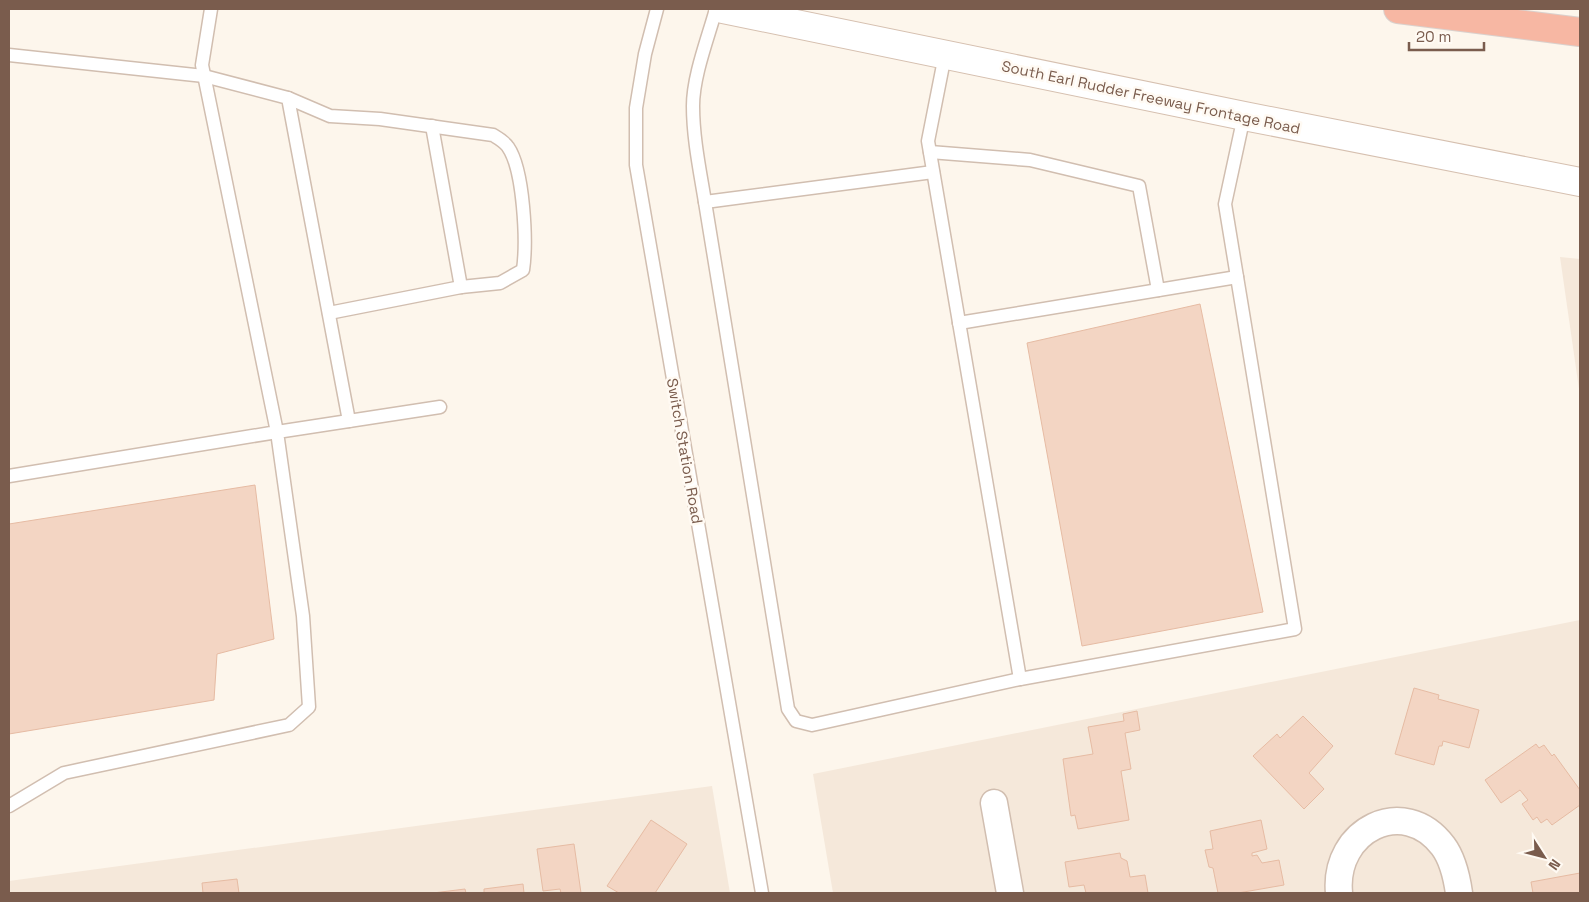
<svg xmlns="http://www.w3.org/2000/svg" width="1589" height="902" viewBox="0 0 1589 902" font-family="'Space Grotesk',sans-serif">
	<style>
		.residential { fill: #f5e8da }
		.building { fill: #f3d5c3; stroke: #e6bba3 }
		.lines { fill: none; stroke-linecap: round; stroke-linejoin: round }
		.lane-casing { stroke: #d1beb0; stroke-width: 15 }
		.street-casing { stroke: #d1beb0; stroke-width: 29 }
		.secondary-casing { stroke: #d6c0b0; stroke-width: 30 }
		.highway-casing { stroke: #dad1cd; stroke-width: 30 }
		.lane { stroke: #fff; stroke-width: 12 }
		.street { stroke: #fff; stroke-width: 26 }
		.secondary { stroke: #fff; stroke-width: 28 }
		.highway { stroke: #f7b7a3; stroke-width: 28 }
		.labels { text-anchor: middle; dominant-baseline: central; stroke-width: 5; stroke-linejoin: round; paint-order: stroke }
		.street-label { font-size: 15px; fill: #7a5c4d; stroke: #fffaf3 }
	</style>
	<rect width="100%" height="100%" fill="#fdf6ec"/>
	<g class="residential">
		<polygon points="1560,257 1580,259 1580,396"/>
		<polygon points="1580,620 1580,893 833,893 813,774"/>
		<polygon points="712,786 730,893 9,893 9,881"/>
	</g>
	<g class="building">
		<polygon points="1200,304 1263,612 1082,646 1027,343"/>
		<polygon points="255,485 274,639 217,654 214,700 9,734 9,524"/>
		<polygon points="1414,688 1439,695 1438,699 1479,710 1469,748 1443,741 1442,746 1439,746 1434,765 1395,754"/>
		<polygon points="1137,711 1140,730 1125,733 1131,769 1121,771 1129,820 1078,829 1075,815 1071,816 1063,759 1093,754 1088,727 1124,721 1123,714"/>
		<polygon points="1303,716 1333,746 1309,773 1324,789 1304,809 1253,756 1277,734 1280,738"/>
		<polygon points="1536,744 1539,748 1544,745 1552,756 1554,754 1580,790 1580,805 1552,825 1547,819 1541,823 1537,817 1533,820 1522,804 1528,800 1520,790 1501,803 1485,780"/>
		<polygon points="651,820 687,844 655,893 619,893 607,886"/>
		<polygon points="1261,820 1267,849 1252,853 1252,856 1257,855 1262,863 1279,860 1284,885 1238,893 1218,893 1213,868 1209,867 1205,850 1213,849 1210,831"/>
		<polygon points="574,844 581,893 561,893 560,889 543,891 537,849"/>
		<polygon points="1120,853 1121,858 1127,861 1130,877 1145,875 1148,893 1086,893 1084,885 1069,887 1065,862"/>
		<polygon points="1580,873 1580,893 1533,893 1531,882"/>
		<polygon points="237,879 239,893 203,893 202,883"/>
		<polygon points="523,884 524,893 484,893 484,889"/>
		<polygon points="465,889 466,893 433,893"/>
	</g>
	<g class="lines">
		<defs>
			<g id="lane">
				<polyline points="657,9 645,54 636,108 636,165 762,893"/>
				<path d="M 716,9 C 708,38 693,76 693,106 C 693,138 700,171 705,202 L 788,709 L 796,721 L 812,725 L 1020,679"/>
				<polyline points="9,55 204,76 288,98 349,421"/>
				<polyline points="945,55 928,141 1020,679 1295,629 1225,204 1244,116"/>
				<path d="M 288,98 L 330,116 L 380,119 L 493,135 C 498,138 505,142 508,147 C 524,170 527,242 523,270 L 500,283 L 461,287 L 329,313"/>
				<polyline points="432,126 461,287"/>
				<polyline points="930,152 1030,160 1139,186 1158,290"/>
				<polyline points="705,202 933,172"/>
				<polyline points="959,323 1237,277"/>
				<polyline points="9,476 277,432 202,65 211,9"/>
				<polyline points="9,806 64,773 289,725 309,707 303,616 277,432 440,407"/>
			</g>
			<g id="street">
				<polyline points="994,803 1010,893"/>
				<path d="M 1339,893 C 1333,830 1404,794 1443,846 C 1452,858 1457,879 1459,893"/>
			</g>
			<polyline id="secondary" points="723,9 1244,116 1580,182"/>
			<polyline id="highway" points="1398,9 1580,32"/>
		</defs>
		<use href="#lane" class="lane-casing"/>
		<use href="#street" class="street-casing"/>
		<use href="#secondary" class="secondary-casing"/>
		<use href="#highway" class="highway-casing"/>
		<use href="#lane" class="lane"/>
		<use href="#street" class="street"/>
		<use href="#secondary" class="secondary"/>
		<use href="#highway" class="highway"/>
	</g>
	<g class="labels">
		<g class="street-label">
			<text transform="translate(1151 97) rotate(12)">South Earl Rudder Freeway Frontage Road</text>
			<text transform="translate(685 451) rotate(80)">Switch Station Road</text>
		</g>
	</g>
	<rect width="1589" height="902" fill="none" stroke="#7a5c4d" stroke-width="20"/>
	<g transform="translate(1544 857) rotate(126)" stroke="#fffaf3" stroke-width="4" paint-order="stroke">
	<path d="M0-4L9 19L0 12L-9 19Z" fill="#7a5c4d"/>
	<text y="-8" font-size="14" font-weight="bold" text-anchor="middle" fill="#7a5c4d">N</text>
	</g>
	<path d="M1409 42v8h75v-8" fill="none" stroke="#7a5c4d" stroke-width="2.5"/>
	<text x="1416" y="42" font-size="15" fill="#7a5c4d" stroke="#fffaf3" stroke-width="4" paint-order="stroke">20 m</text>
</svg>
